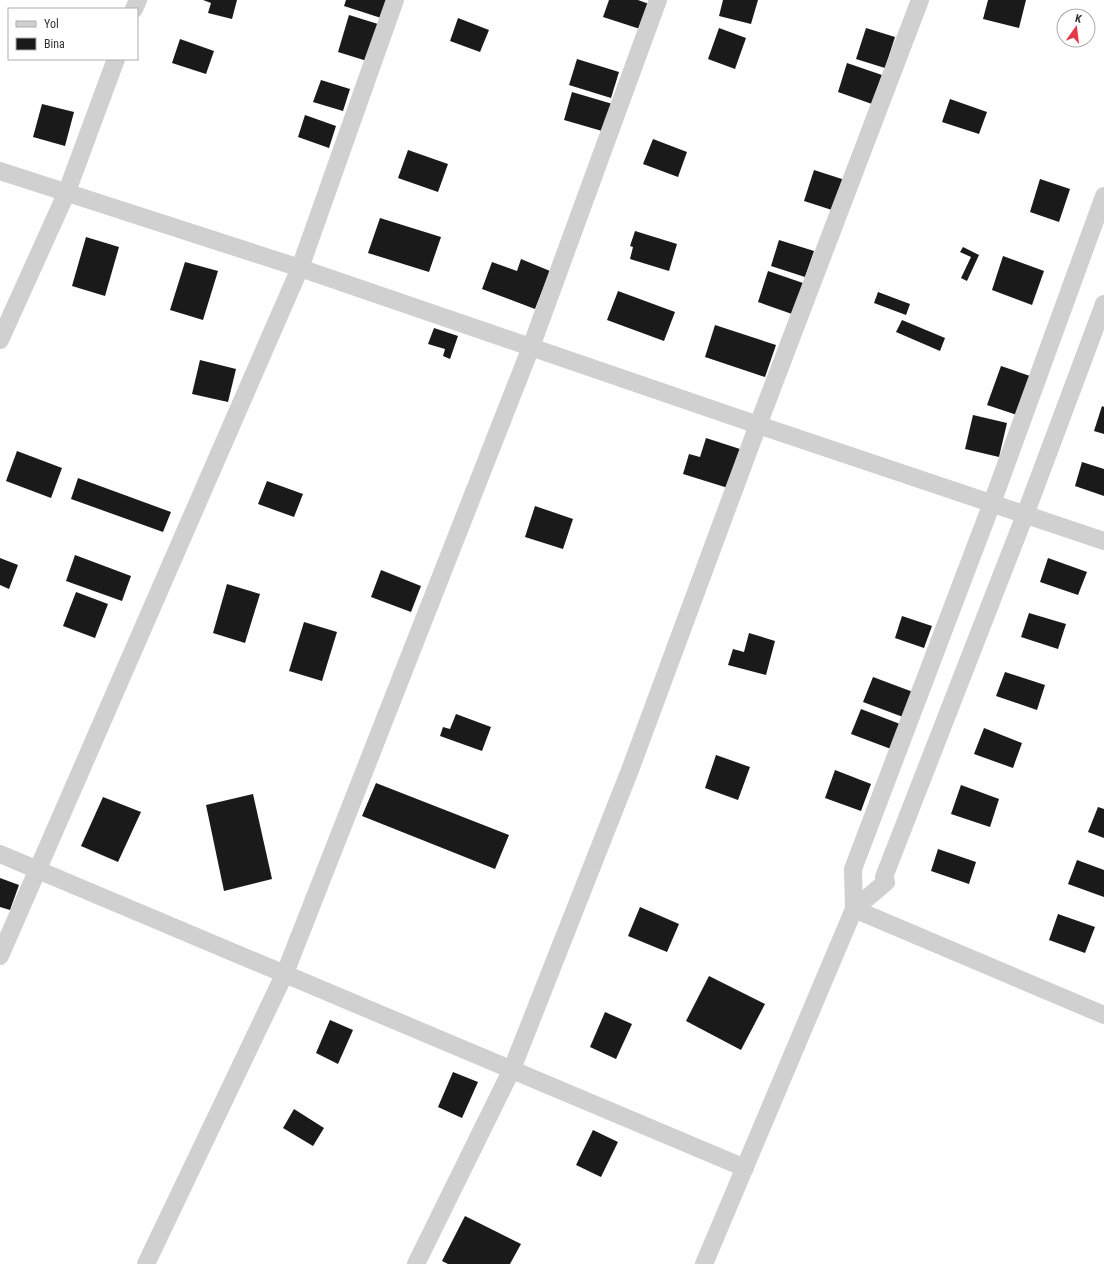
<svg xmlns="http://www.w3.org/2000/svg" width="1104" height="1264" viewBox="0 0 1104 1264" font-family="'Roboto Condensed',sans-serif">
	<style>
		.building { fill: #1a1a1a }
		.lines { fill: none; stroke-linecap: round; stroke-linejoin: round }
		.minor { stroke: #d0d0d0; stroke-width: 18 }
	</style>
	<rect width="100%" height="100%" fill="#fff"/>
	<g class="building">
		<polygon points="203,0 237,0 232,19 208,13 211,3"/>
		<polygon points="346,0 387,0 381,18 344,6"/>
		<polygon points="609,0 638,0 649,4 640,29 603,17"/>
		<polygon points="723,0 758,0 751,24 719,16"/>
		<polygon points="988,0 1026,0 1019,28 983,19"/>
		<polygon points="349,15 378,24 367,61 338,52"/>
		<polygon points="458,18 489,30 480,52 450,41"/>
		<polygon points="719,28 746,38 735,69 708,59"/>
		<polygon points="866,28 895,37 885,68 856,59"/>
		<polygon points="180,39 214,51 206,74 172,63"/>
		<polygon points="577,59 619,72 611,98 569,85"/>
		<polygon points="847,63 882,75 872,104 838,92"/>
		<polygon points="321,80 350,89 343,111 313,102"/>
		<polygon points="572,92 616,105 609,133 564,120"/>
		<polygon points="950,99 987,112 979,134 942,122"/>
		<polygon points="42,104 74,112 65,146 33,137"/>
		<polygon points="305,115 336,126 329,148 298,137"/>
		<polygon points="653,139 687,152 678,177 643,164"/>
		<polygon points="408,150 448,164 438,192 398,178"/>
		<polygon points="814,170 845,180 835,211 804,201"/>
		<polygon points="1040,179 1070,189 1059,222 1030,212"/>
		<polygon points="380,218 441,237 429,272 368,253"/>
		<polygon points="635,231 677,244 669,271 630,259 633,247 630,246"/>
		<polygon points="86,237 119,247 105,296 72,286"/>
		<polygon points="779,240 814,251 805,277 771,266"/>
		<polygon points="963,247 979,255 967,281 961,278 971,257 960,252"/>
		<polygon points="1003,256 1044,271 1032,305 992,290"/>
		<polygon points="521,259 550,271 535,309 482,289 492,262 517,271"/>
		<polygon points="185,262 218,271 203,320 170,310"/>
		<polygon points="768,271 803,283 792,314 758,302"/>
		<polygon points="618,291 675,312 664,341 607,320"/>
		<polygon points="878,292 910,304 906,315 874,303"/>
		<polygon points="902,320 945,338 940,351 896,332"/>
		<polygon points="715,325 776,345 765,377 705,357"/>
		<polygon points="434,328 458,336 450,359 443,356 445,349 428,344"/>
		<polygon points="200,360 236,369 228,402 192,394"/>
		<polygon points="1001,366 1030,376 1017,415 987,405"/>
		<polygon points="1102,406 1104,407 1104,434 1094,431"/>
		<polygon points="973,415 1007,423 999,457 965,449"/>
		<polygon points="706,438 740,449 728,488 683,474 689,454 700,457"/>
		<polygon points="17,451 62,468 51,498 6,481"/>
		<polygon points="1082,462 1104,469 1104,496 1075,486"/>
		<polygon points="78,478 171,512 163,532 71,499"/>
		<polygon points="267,481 303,494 294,517 258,504"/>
		<polygon points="535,506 573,519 563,549 525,537"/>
		<polygon points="75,555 131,576 122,601 66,581"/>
		<polygon points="0,558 18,565 9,589 0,585"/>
		<polygon points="1048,558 1087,572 1078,595 1040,582"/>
		<polygon points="381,570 421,586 411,612 371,597"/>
		<polygon points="227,584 260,594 245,643 213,633"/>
		<polygon points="76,592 108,604 95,638 63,626"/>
		<polygon points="1029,613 1066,624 1058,649 1021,637"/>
		<polygon points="902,616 932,626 924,648 895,638"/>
		<polygon points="304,622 337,632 322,681 289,671"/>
		<polygon points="749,633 775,641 766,675 728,665 733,649 744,652"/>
		<polygon points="1005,672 1045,685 1037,710 996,696"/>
		<polygon points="873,677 913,692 903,717 863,702"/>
		<polygon points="861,709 900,724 891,749 851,734"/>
		<polygon points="456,714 491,727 482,751 440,736 443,727 450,729"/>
		<polygon points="984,728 1022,743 1013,768 974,754"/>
		<polygon points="716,755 750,767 738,800 705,788"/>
		<polygon points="835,770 871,784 861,811 825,798"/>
		<polygon points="376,783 509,835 495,869 362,816"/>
		<polygon points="961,785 999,799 990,827 951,814"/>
		<polygon points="253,794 272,879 224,891 206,805"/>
		<polygon points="103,797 141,812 118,862 81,846"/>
		<polygon points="1098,807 1104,809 1104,838 1088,832"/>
		<polygon points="938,849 976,862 969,884 931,871"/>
		<polygon points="1077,860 1104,870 1104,897 1068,884"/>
		<polygon points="0,878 19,885 10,910 0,907"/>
		<polygon points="640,907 679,924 667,952 628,936"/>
		<polygon points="1058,914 1095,927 1085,953 1049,940"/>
		<polygon points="709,976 765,1004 741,1050 686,1021"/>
		<polygon points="605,1012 632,1024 616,1059 590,1047"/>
		<polygon points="330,1020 353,1030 338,1064 316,1053"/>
		<polygon points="453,1072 478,1082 462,1118 438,1107"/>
		<polygon points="294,1109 324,1128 313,1146 283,1128"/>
		<polygon points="593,1130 618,1142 601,1177 576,1165"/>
		<polygon points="465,1216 521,1244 510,1264 448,1264 442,1261"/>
	</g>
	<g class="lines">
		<g class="minor">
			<polyline points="134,9 138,0"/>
			<polyline points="0,171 300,268 758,425 1104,541"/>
			<polyline points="0,340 66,194 116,59"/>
			<polyline points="0,854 745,1168"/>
			<polyline points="854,909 886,882 884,877 1025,515 1104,304"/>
			<polyline points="854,909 1104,1015"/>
			<polyline points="0,956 300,268 395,0"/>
			<polyline points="146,1264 285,973 531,347 658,0"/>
			<polyline points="416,1264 512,1069 630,770 758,425 920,0"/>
			<polyline points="704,1264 854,909 853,869 992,503 1104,196"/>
		</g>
	</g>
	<rect x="8" y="8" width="130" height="52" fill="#ffffff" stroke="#adadad"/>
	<rect x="16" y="21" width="20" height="6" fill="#d0d0d0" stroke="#adadad"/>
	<text x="44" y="28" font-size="12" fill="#333333">Yol</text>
	<rect x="16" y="38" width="20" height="12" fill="#1a1a1a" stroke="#adadad"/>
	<text x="44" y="48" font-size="12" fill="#333333">Bina</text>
	<g transform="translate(1076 28) rotate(14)"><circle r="19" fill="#ffffff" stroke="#adadad"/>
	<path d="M0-3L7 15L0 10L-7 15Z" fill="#e63946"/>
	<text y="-6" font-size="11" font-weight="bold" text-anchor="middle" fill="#333333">K</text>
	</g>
</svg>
